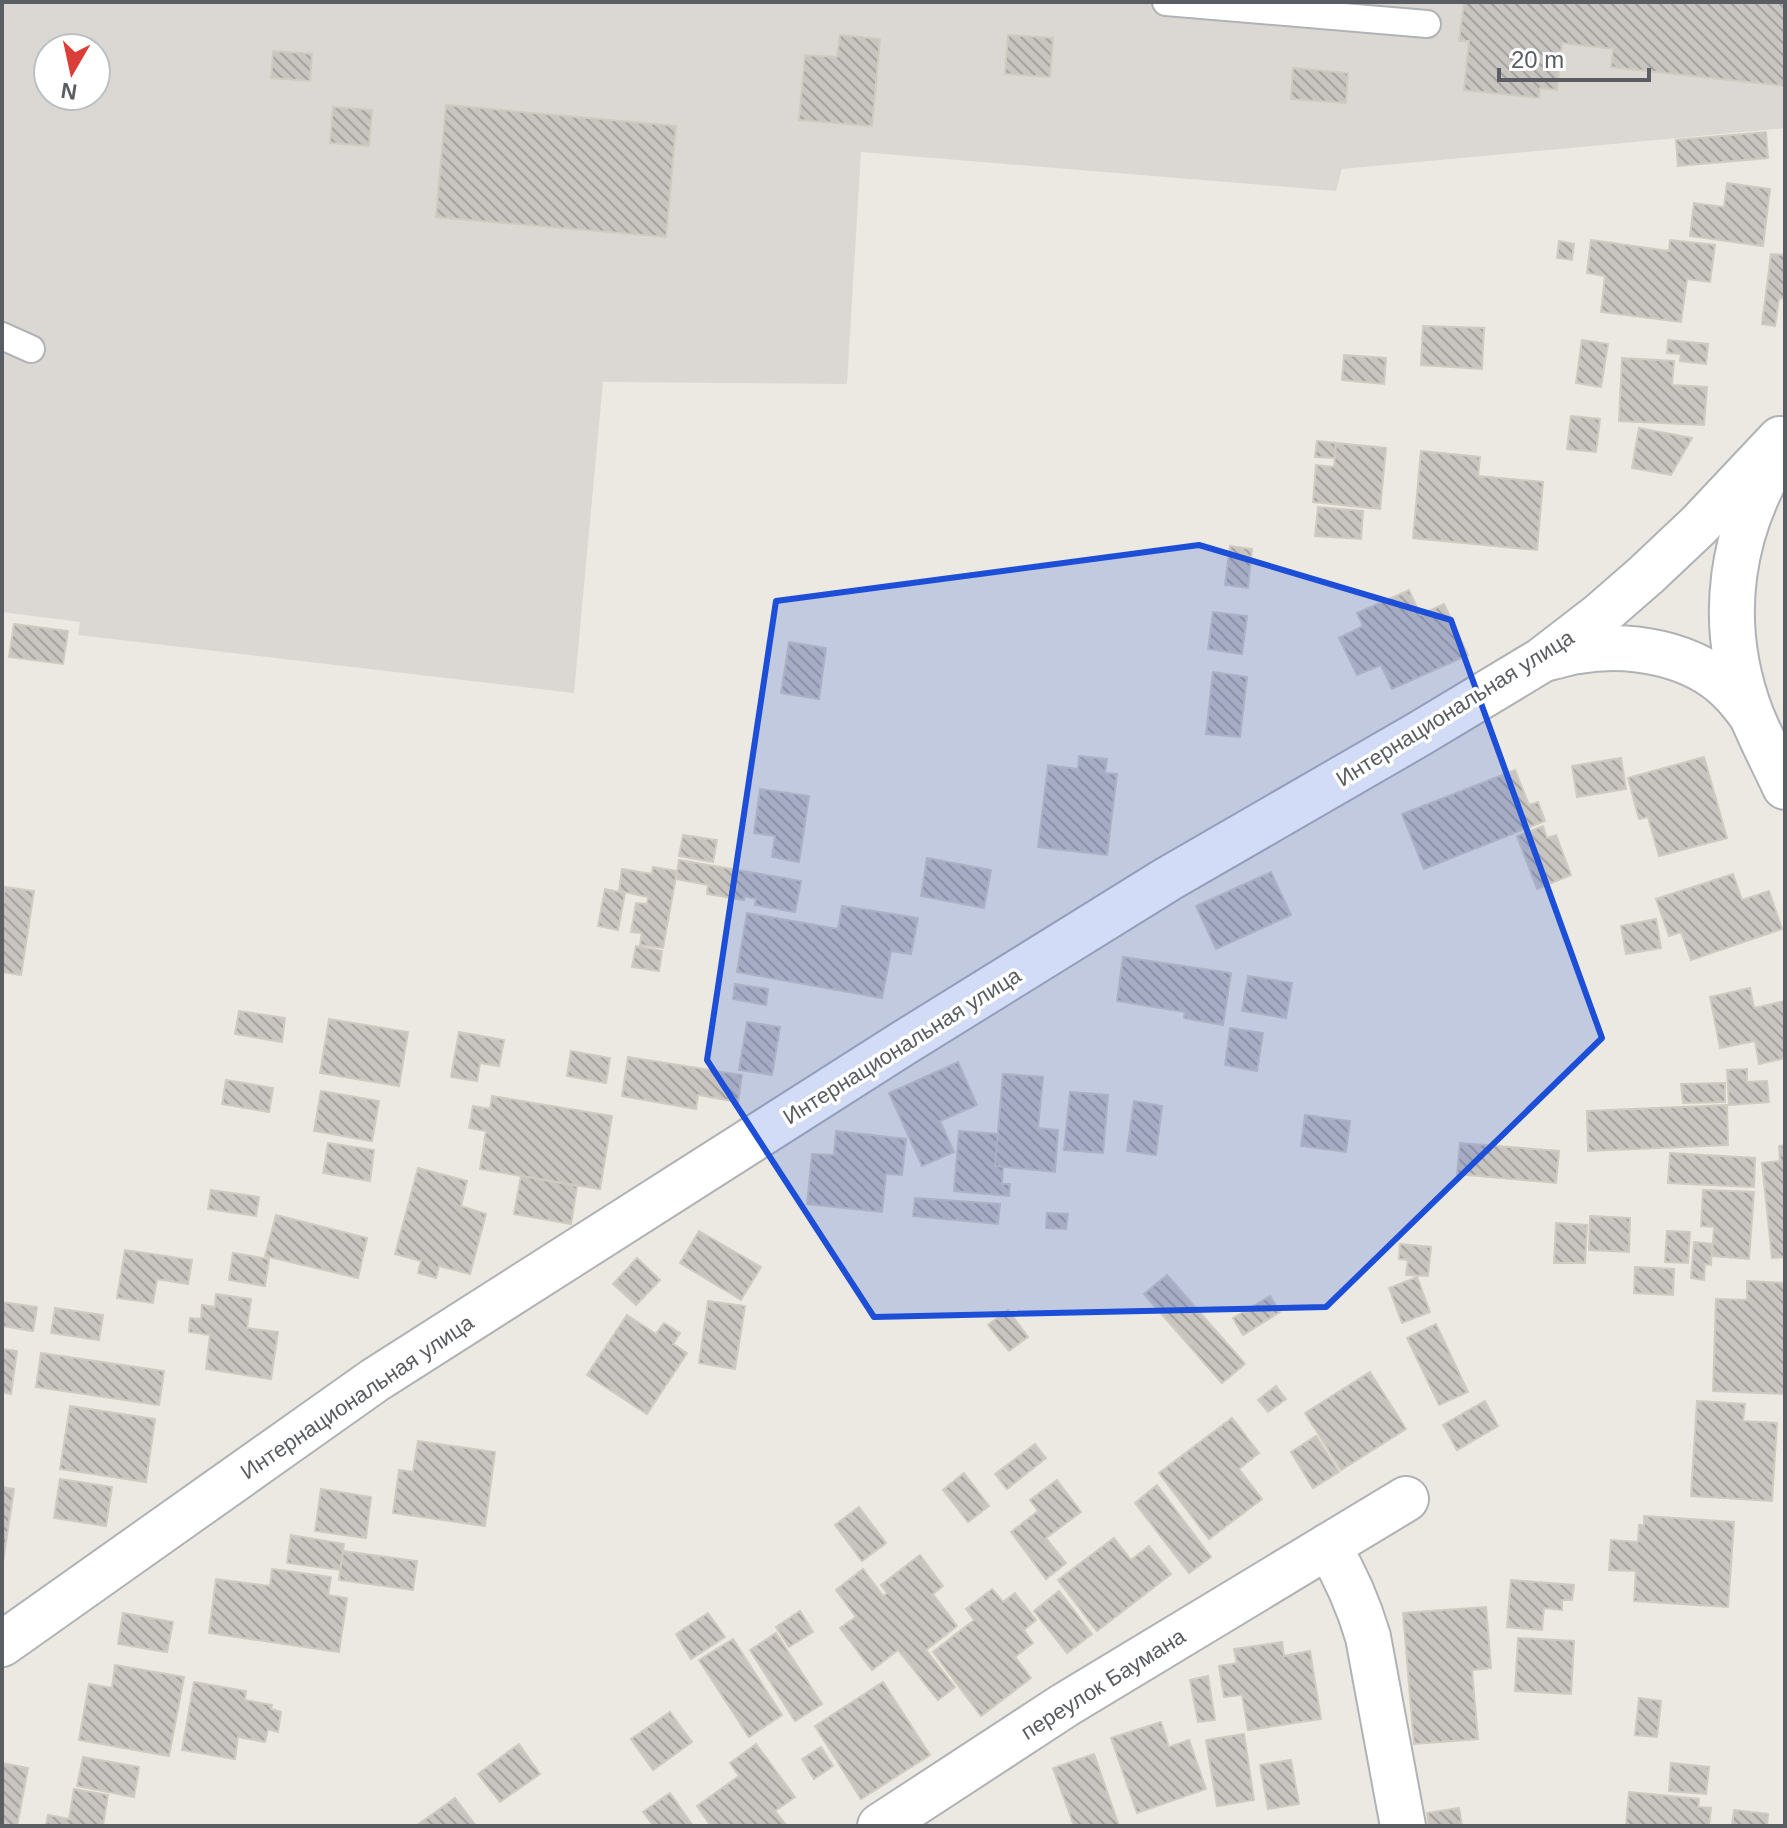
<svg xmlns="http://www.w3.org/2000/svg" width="1787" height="1828" viewBox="0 0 1787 1828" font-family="Helvetica,sans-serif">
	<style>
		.industrial { fill: #dbd8d4; fill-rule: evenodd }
		.building { fill: url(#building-back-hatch); stroke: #d0cbc1; stroke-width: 2 }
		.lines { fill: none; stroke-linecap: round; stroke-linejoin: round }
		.lane-casing { stroke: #afb3b6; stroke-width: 30 }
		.street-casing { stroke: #afb3b6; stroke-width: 48 }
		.secondary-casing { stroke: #afb2b6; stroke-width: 48 }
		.lane { stroke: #fff; stroke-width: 26 }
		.street { stroke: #fff; stroke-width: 44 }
		.secondary { stroke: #fff; stroke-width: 44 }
		.marked { fill: #1d4ed8; fill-opacity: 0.2; stroke: #1d4ed8; stroke-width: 6; stroke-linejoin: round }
		.labels { text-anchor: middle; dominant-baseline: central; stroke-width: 7; stroke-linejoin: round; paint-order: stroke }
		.street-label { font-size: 22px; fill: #5a5e62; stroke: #fff }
	</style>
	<defs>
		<pattern id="building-back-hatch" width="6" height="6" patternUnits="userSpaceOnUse" patternTransform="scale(2)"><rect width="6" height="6" fill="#c8c4bf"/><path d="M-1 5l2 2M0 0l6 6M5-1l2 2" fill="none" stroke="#a5a29f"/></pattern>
	</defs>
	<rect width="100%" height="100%" fill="#ece9e2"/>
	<path class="industrial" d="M 2,2 L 1785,2 L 1785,128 L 1342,169 L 1336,191 L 861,152 L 847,384 L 603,382 L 574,693 L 78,635 L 80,622 L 2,612 ZM 48,48 L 96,48 L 96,96 L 48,96 Z"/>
	<g class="building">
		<polygon points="1464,2 1785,2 1785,86 1611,67 1613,49 1562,43 1557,90 1540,88 1539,98 1464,90 1469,41 1459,41"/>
		<polygon points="840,35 880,39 872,126 799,120 805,55 837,57"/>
		<polygon points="1008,35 1053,38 1050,77 1005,74"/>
		<polygon points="273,51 312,54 310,81 271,78"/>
		<polygon points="1293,68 1348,73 1346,103 1291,99"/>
		<polygon points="446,105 676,126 666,237 436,217"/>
		<polygon points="333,107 372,110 369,146 330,143"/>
		<polygon points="1766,132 1768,158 1678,166 1676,140"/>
		<polygon points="1727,183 1770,189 1763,246 1690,236 1694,203 1724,207"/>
		<polygon points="1591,240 1669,251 1670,240 1715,245 1710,282 1687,279 1681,322 1601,312 1605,276 1587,273"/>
		<polygon points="1559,241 1574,244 1572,260 1557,258"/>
		<polygon points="1771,254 1785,255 1785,299 1779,298 1775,326 1762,324"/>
		<polygon points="1423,326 1484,328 1482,369 1421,365"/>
		<polygon points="1582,340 1608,344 1601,387 1576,383"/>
		<polygon points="1668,340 1708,344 1706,364 1680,361 1681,354 1667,353"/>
		<polygon points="1344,355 1386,358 1384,384 1342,380"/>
		<polygon points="1622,358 1674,361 1672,385 1707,387 1704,425 1619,421"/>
		<polygon points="1571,416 1600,419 1596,452 1567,449"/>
		<polygon points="1639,428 1692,438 1671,475 1632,468"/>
		<polygon points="1317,441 1336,443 1335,458 1315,457"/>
		<polygon points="1336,443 1386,448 1380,509 1313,502 1316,465 1334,467"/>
		<polygon points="1421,451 1480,457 1478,476 1543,482 1537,550 1413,538"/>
		<polygon points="1318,507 1363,511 1361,539 1315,536"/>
		<polygon points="1230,546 1252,549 1248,588 1225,585"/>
		<polygon points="1409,590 1420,615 1444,604 1468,655 1392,689 1381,665 1357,675 1339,638 1363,626 1357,613"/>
		<polygon points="1213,612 1247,616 1242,654 1208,649"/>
		<polygon points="14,624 68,631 63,664 9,657"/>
		<polygon points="789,642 826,648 819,699 781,693"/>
		<polygon points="1213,672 1247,677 1240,737 1206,734"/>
		<polygon points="1079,756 1107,759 1105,773 1117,774 1107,855 1038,847 1048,765 1078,769"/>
		<polygon points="1704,757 1727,838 1659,856 1648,817 1639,819 1628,778"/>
		<polygon points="1621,758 1626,789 1577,797 1572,766"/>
		<polygon points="1515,770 1529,805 1538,802 1545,821 1424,869 1402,814"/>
		<polygon points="760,789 809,796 799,862 772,857 775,836 754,833"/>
		<polygon points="1543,826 1547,838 1556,835 1571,875 1537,889 1517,836"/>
		<polygon points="683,835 717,840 713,862 679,856"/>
		<polygon points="927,858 991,870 984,908 921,896"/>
		<polygon points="679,860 801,881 795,912 755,905 756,899 745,896 744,900 707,894 708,885 676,879"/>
		<polygon points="653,867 677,871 663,948 640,945 642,933 631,932 636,903 647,904 648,897 619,891 622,869 652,874"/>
		<polygon points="1271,872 1291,915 1216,949 1196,906"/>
		<polygon points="1733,874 1742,900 1769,891 1782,929 1691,960 1681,932 1669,936 1656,899"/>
		<polygon points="5,887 34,891 21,975 2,972 2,910"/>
		<polygon points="605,889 625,893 618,930 598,926"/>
		<polygon points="842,906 918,918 911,954 891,951 882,998 737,972 747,913 838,929"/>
		<polygon points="1656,919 1661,948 1626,954 1621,926"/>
		<polygon points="636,946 662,951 659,971 632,967"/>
		<polygon points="1123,957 1231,973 1223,1025 1184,1018 1185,1012 1117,1001"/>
		<polygon points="1248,976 1292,983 1286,1018 1242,1011"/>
		<polygon points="735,984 768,989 766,1005 733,999"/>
		<polygon points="1750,988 1754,1008 1785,1001 1785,1058 1759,1064 1755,1041 1720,1048 1710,997"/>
		<polygon points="239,1011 285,1018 282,1042 235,1034"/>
		<polygon points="329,1019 408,1032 399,1086 320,1073"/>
		<polygon points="747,1022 780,1027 772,1075 739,1070"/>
		<polygon points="1230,1028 1263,1033 1257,1071 1225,1065"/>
		<polygon points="459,1032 504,1040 499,1066 480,1063 477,1081 451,1077"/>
		<polygon points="571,1051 610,1058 606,1083 567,1076"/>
		<polygon points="628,1057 742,1075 738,1102 698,1095 696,1109 622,1096"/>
		<polygon points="958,1062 977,1105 940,1121 954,1152 922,1166 889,1093"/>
		<polygon points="1747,1069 1747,1082 1767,1081 1769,1102 1729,1105 1727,1070"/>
		<polygon points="1003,1074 1043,1077 1038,1128 1058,1130 1055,1172 995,1166"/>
		<polygon points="226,1080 273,1088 269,1112 222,1104"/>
		<polygon points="1725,1083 1725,1102 1683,1103 1681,1084"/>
		<polygon points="321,1091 379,1101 372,1141 314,1131"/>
		<polygon points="1070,1092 1108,1095 1103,1153 1064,1150"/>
		<polygon points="492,1096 612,1116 600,1189 480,1169 486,1131 469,1128 473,1106 490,1109"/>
		<polygon points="1134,1101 1162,1106 1156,1155 1127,1151"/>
		<polygon points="1727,1105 1728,1145 1588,1151 1587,1111"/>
		<polygon points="1305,1115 1350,1121 1346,1152 1301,1146"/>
		<polygon points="836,1131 906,1139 902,1175 886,1174 882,1212 807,1204 812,1154 834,1155"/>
		<polygon points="959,1131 998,1134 995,1166 1003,1167 1002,1184 1010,1184 1009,1196 954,1191"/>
		<polygon points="328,1143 374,1150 370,1181 323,1173"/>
		<polygon points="1460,1143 1559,1151 1556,1183 1457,1174"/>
		<polygon points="1785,1145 1785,1257 1772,1258 1762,1163 1780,1161 1779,1146"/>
		<polygon points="1670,1153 1755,1158 1754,1187 1668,1183"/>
		<polygon points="418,1168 467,1181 461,1206 486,1214 470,1274 439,1266 436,1278 418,1273 421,1261 395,1254"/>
		<polygon points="521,1176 577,1186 571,1224 514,1214"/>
		<polygon points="211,1190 259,1197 256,1216 208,1209"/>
		<polygon points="1703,1190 1754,1192 1749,1259 1712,1256 1714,1227 1701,1226"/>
		<polygon points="915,1198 1000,1204 998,1224 913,1216"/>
		<polygon points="1047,1213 1068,1214 1066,1229 1046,1228"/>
		<polygon points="276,1215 367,1238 358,1278 265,1256"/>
		<polygon points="1590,1216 1630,1218 1629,1252 1589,1250"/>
		<polygon points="1556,1223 1587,1225 1585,1263 1554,1263"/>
		<polygon points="699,1231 761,1267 741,1300 680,1263"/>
		<polygon points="1667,1231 1690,1232 1688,1263 1665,1262"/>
		<polygon points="1694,1242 1712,1244 1711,1265 1705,1264 1704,1280 1691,1278"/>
		<polygon points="1400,1244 1431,1247 1428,1276 1406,1275 1408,1260 1399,1259"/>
		<polygon points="125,1250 192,1260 188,1284 157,1279 153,1303 117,1298"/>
		<polygon points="233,1253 269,1259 265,1286 229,1280"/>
		<polygon points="637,1258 660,1280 636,1305 613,1284"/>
		<polygon points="1635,1267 1674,1269 1673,1295 1634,1293"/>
		<polygon points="1167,1275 1245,1364 1222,1383 1144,1294"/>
		<polygon points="1417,1277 1430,1312 1402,1323 1389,1288"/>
		<polygon points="1747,1281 1785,1283 1785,1394 1713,1391 1716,1299 1747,1300"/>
		<polygon points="216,1294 251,1299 247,1328 278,1332 271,1379 206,1369 210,1335 189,1332 190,1318 201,1319 202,1305 215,1307"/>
		<polygon points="1270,1296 1280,1312 1243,1335 1233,1318"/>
		<polygon points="708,1301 745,1306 735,1369 699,1363"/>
		<polygon points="2,1302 37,1307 33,1331 2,1326"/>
		<polygon points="55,1308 103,1315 99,1340 51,1333"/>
		<polygon points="1008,1310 1028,1337 1009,1351 988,1325"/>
		<polygon points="627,1315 656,1334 664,1323 680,1333 673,1344 687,1353 647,1414 587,1375"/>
		<polygon points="1436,1324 1468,1392 1439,1405 1407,1338"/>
		<polygon points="2,1349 17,1351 11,1394 2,1392"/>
		<polygon points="41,1353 164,1371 159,1405 36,1387"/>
		<polygon points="1370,1372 1406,1429 1341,1470 1305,1413"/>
		<polygon points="1276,1386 1286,1399 1268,1412 1258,1400"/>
		<polygon points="1485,1401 1498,1426 1457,1450 1443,1425"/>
		<polygon points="1697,1401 1745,1404 1743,1421 1777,1423 1772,1501 1691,1496"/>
		<polygon points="70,1406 155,1419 146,1482 60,1469"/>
		<polygon points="1232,1418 1259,1453 1239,1469 1262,1499 1209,1539 1159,1473"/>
		<polygon points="1316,1436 1339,1472 1313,1488 1291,1452"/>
		<polygon points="418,1441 495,1452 485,1526 393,1513 399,1470 413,1472"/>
		<polygon points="1035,1444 1046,1458 1007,1489 995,1474"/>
		<polygon points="964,1473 989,1506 968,1522 943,1490"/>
		<polygon points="60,1479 112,1487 106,1526 54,1518"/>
		<polygon points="1057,1480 1081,1512 1046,1538 1066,1563 1046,1579 1011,1532 1038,1511 1030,1500"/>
		<polygon points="1157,1485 1211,1557 1189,1573 1135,1503"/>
		<polygon points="2,1487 14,1489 3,1562 2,1562"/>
		<polygon points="321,1489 371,1497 366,1538 315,1531"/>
		<polygon points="859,1507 886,1543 862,1561 835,1525"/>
		<polygon points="1644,1516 1734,1522 1728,1607 1634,1601 1636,1571 1609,1570 1611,1540 1638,1542 1639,1525 1644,1525"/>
		<polygon points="291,1535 344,1544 340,1570 287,1563"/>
		<polygon points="1114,1538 1131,1560 1149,1546 1171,1574 1097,1631 1058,1580"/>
		<polygon points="343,1551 417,1561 413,1590 339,1580"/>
		<polygon points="920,1555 943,1586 933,1594 957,1626 926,1650 955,1687 938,1700 898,1650 872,1670 840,1628 856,1617 836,1590 863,1569 883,1596 887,1593 881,1585"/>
		<polygon points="272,1569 331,1577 328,1595 347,1598 339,1652 209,1633 216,1579 270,1586"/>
		<polygon points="1511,1580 1574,1585 1572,1600 1562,1600 1562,1610 1544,1608 1542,1630 1507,1627"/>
		<polygon points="992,1589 1003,1602 1015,1593 1036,1620 1024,1630 1033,1643 1015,1657 1031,1678 981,1716 933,1652 974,1620 966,1609"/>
		<polygon points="1059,1591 1092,1634 1067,1653 1034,1611"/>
		<polygon points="1486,1607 1491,1668 1472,1670 1478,1739 1414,1744 1403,1613"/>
		<polygon points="800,1611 813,1632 789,1647 776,1627"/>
		<polygon points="123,1613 173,1622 167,1652 118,1644"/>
		<polygon points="708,1613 725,1637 691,1659 676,1634"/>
		<polygon points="776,1633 822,1704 795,1721 750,1650"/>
		<polygon points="1518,1638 1574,1641 1571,1694 1515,1691"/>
		<polygon points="733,1639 782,1715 749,1737 699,1660"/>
		<polygon points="1282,1642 1284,1656 1310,1651 1321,1719 1248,1730 1242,1695 1224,1697 1219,1666 1237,1663 1234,1649"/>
		<polygon points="115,1665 184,1677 169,1756 79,1740 89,1684 112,1688"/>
		<polygon points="1208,1676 1215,1720 1198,1722 1190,1680"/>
		<polygon points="194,1682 246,1691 245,1700 272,1705 271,1709 281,1712 278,1732 268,1729 265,1742 238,1737 235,1759 182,1750"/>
		<polygon points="883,1682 930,1755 861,1799 815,1726"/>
		<polygon points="1639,1698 1661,1701 1657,1737 1635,1735"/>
		<polygon points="670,1712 692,1742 653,1770 631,1739"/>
		<polygon points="1161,1722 1169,1747 1189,1740 1206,1789 1137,1813 1111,1738"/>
		<polygon points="1244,1734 1254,1800 1217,1806 1206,1740"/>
		<polygon points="519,1744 540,1774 500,1802 478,1774"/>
		<polygon points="756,1744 795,1797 775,1811 787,1826 711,1826 697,1806 739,1776 730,1763"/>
		<polygon points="821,1747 833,1766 814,1779 802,1759"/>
		<polygon points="1094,1754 1119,1826 1074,1826 1053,1768"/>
		<polygon points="83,1757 139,1767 134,1797 77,1786"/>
		<polygon points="1291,1760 1299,1804 1268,1809 1260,1765"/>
		<polygon points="2,1763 28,1768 17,1826 2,1826"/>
		<polygon points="1671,1763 1709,1767 1706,1794 1669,1791"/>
		<polygon points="74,1789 108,1795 103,1826 46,1826 48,1815 69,1819"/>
		<polygon points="1629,1792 1699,1799 1698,1807 1711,1808 1709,1826 1626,1826"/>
		<polygon points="670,1793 693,1826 654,1826 643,1812"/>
		<polygon points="455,1798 476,1826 416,1826"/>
		<polygon points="1459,1808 1462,1826 1429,1826 1427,1813"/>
		<polygon points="1734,1810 1768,1814 1767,1826 1732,1826"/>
	</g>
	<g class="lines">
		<defs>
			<g id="lane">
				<polyline points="1166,2 1427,24"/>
				<polyline points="2,336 31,349"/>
			</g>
			<g id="street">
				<path d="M 1548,658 C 1558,656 1568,652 1578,651 C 1629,642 1694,653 1731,691 C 1738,698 1745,707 1751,715"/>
				<path d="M 1328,1546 C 1346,1576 1358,1603 1368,1637 L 1403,1826"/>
				<polyline points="2,1644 375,1380 902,1044 1168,879 1419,734 1542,660 1599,616 1646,575 1699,525 1780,439"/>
				<polyline points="880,1826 1065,1705 1406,1499"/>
			</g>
			<path id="secondary" d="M 1785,445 C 1730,527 1716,621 1751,714 C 1761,739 1774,763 1785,787"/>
		</defs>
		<use href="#lane" class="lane-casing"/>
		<use href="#street" class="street-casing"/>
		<use href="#secondary" class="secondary-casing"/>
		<use href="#lane" class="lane"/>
		<use href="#street" class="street"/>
		<use href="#secondary" class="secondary"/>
	</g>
	<path class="marked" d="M 1199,545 L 1451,620 L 1602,1038 L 1326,1307 L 874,1317 L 707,1060 L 776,601 Z"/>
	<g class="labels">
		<g class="street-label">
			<text transform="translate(1455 708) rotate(-32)">Интернациональная улица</text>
			<text transform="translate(902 1046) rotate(-32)">Интернациональная улица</text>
			<text transform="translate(357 1397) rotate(-34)">Интернациональная улица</text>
			<text transform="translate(1103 1684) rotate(-32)">переулок Баумана</text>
		</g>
	</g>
	<rect width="1787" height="1828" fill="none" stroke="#5a5e62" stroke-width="8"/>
	<g transform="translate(72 72) rotate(189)"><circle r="38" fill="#ffffff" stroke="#bdbfc0" stroke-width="2"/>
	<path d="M0-6L14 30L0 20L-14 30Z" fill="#db3e39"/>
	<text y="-12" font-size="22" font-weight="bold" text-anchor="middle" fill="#5a5e62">N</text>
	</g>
	<path d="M1499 68v12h150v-12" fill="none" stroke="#5a5e62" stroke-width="4"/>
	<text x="1511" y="68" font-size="24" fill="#5a5e62" stroke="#ffffff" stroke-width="6" paint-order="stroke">20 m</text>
</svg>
